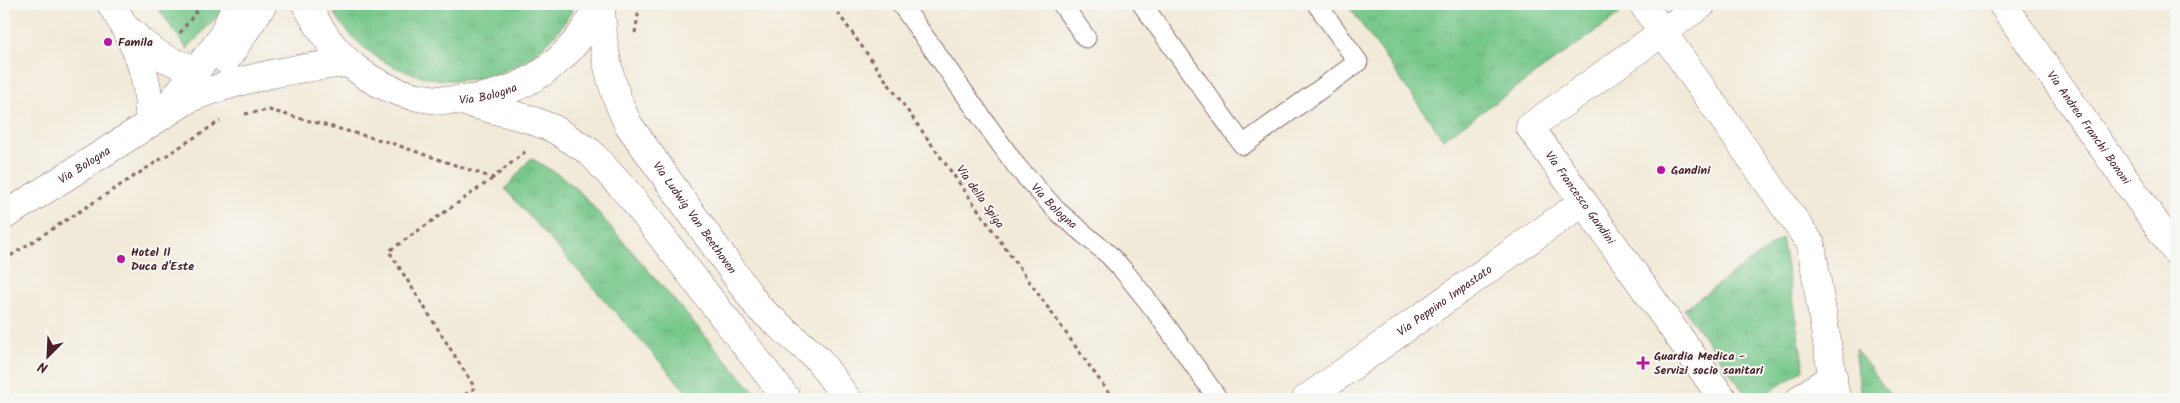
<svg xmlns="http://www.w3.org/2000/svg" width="2180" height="403" viewBox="0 0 2180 403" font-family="Kalam,sans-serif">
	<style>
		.grass { fill: url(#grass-tufts); stroke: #60745a }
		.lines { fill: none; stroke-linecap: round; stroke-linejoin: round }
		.service-casing { stroke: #856668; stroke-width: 21 }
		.minor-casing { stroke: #856668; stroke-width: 29 }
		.tertiary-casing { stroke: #856668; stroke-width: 29 }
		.primary-casing { stroke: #856668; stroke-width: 29 }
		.path { stroke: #856668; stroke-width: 3; stroke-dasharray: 4 4; stroke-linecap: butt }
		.service { stroke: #fff; stroke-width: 19 }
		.minor { stroke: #fff; stroke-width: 28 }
		.tertiary { stroke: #fff; stroke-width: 28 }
		.primary { stroke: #fff; stroke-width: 28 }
		.poi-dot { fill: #b5179e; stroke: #f6f6f2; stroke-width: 2 }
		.labels { text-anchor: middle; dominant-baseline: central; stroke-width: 4; stroke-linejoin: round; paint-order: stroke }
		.poi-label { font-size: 12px; font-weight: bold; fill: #4a1f2b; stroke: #f6f6f2; text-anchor: start }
		.street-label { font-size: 12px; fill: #4a1f2b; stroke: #f6f6f2 }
	</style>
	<defs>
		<pattern id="grass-tufts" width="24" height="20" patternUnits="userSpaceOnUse" patternTransform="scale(1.25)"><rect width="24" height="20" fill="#77c88a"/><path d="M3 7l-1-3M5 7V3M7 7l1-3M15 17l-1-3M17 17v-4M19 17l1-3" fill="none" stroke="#68ab77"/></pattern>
	</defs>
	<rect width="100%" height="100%" fill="#f6f6f2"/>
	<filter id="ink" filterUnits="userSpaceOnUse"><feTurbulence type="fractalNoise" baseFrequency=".02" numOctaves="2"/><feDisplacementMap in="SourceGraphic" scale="10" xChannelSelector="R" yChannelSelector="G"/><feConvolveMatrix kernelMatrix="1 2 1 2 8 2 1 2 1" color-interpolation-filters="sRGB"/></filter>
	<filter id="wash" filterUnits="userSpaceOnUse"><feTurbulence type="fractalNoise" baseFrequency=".0096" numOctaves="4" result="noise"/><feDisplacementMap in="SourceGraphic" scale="20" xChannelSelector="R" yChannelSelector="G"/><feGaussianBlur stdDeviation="1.12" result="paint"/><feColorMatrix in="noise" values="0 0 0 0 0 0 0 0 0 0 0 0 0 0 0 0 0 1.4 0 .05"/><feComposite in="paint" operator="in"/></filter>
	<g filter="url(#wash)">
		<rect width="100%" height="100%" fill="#f2ead8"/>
		<g class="grass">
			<polygon points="155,4 224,4 220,13 187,49"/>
			<path d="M 329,4 L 575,4 C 525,108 381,103 329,4 Z"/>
			<polygon points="1347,4 1611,4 1619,15 1443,139"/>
			<polygon points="531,158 561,176 582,194 760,399 693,399 505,189"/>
			<polygon points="1782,238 1804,369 1759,399 1749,399 1684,309"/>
			<polygon points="1855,348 1893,399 1861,399"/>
		</g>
	</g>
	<g filter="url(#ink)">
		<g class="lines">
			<defs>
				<g id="service">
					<path id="s1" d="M 901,4 L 1017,167 L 1057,211 L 1109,255 L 1123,270 L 1155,310 L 1218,399"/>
					<polyline points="1062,4 1086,38"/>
					<polyline points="1142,4 1243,145 1358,62 1317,4"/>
				</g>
				<g id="minor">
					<path d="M 111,4 C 136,44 151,76 149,124"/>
					<polyline points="1643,4 1811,244 1836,399"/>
					<path id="s2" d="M 1702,4 L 1530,127 L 1723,399"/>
					<path id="s3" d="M 2002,4 L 2176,252"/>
					<path d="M 131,32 C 150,53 170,62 197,70"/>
					<path id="s4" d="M 1306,399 L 1583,202"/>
					<polyline points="1800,399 1833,376"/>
				</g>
				<g id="tertiary">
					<polyline points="226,60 263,4"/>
					<polyline points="169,105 221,39 237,4"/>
					<path id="s5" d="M 4,216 L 190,98 C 242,78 294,67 349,63"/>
				</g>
				<g id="primary">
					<path id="s6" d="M 306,4 C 319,28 332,49 354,67 C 433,131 560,99 598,4"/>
					<path id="s7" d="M 601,4 C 602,47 609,85 628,124 L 759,308 L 818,359 L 847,399"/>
					<polyline points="461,101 529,119 554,129 590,152 631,197 787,399"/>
				</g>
			</defs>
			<use href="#service" class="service-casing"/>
			<use href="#minor" class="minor-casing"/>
			<use href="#tertiary" class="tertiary-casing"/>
			<use href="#primary" class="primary-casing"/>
			<g class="path">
				<polyline points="833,6 1113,399"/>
				<polyline points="180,33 199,8"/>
				<polyline points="635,33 640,4"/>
				<polyline points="245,114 269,110 388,142 493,178 526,151"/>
				<polyline points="4,260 220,121"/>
				<polyline points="458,399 475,388 389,251 492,179"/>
			</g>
			<use href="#service" class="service"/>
			<use href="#minor" class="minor"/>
			<use href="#tertiary" class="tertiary"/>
			<use href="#primary" class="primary"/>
		</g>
	</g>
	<g class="poi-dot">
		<circle cx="108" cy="42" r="5"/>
		<circle cx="1661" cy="170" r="5"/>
		<circle cx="121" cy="259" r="5"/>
		<path d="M1640.5 355.5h5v5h5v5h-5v5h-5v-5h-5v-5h5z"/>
	</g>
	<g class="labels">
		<g class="poi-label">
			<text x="118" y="42">Famila</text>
			<text x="1671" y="170">Gandini</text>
			<text x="131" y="252">Hotel Il<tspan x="131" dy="14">Duca d'Este</tspan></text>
			<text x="1654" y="356">Guardia Medica -<tspan x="1654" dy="14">Servizi socio sanitari</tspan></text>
		</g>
		<g class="street-label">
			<text stroke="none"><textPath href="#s6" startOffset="222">Via Bologna</textPath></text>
			<text stroke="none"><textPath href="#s3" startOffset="151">Via Andrea Franchi Bononi</textPath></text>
			<text stroke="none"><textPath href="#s5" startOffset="95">Via Bologna</textPath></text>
			<text transform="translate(980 197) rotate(55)">Via della Spiga</text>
			<text stroke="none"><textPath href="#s2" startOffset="298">Via Francesco Gandini</textPath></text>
			<text stroke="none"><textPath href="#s1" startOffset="254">Via Bologna</textPath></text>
			<text stroke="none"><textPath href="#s7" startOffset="239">Via Ludwig Van Beethoven</textPath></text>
			<text stroke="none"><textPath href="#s4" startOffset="170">Via Peppino Impastato</textPath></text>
		</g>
	</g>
	<rect width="2180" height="403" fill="none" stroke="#f6f6f2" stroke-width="20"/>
	<g transform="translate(48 356) rotate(204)" stroke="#f6f6f2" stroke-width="4" paint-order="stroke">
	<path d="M0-4L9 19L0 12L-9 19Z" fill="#4a1f2b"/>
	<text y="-8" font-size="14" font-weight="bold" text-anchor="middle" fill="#4a1f2b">N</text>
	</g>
</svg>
